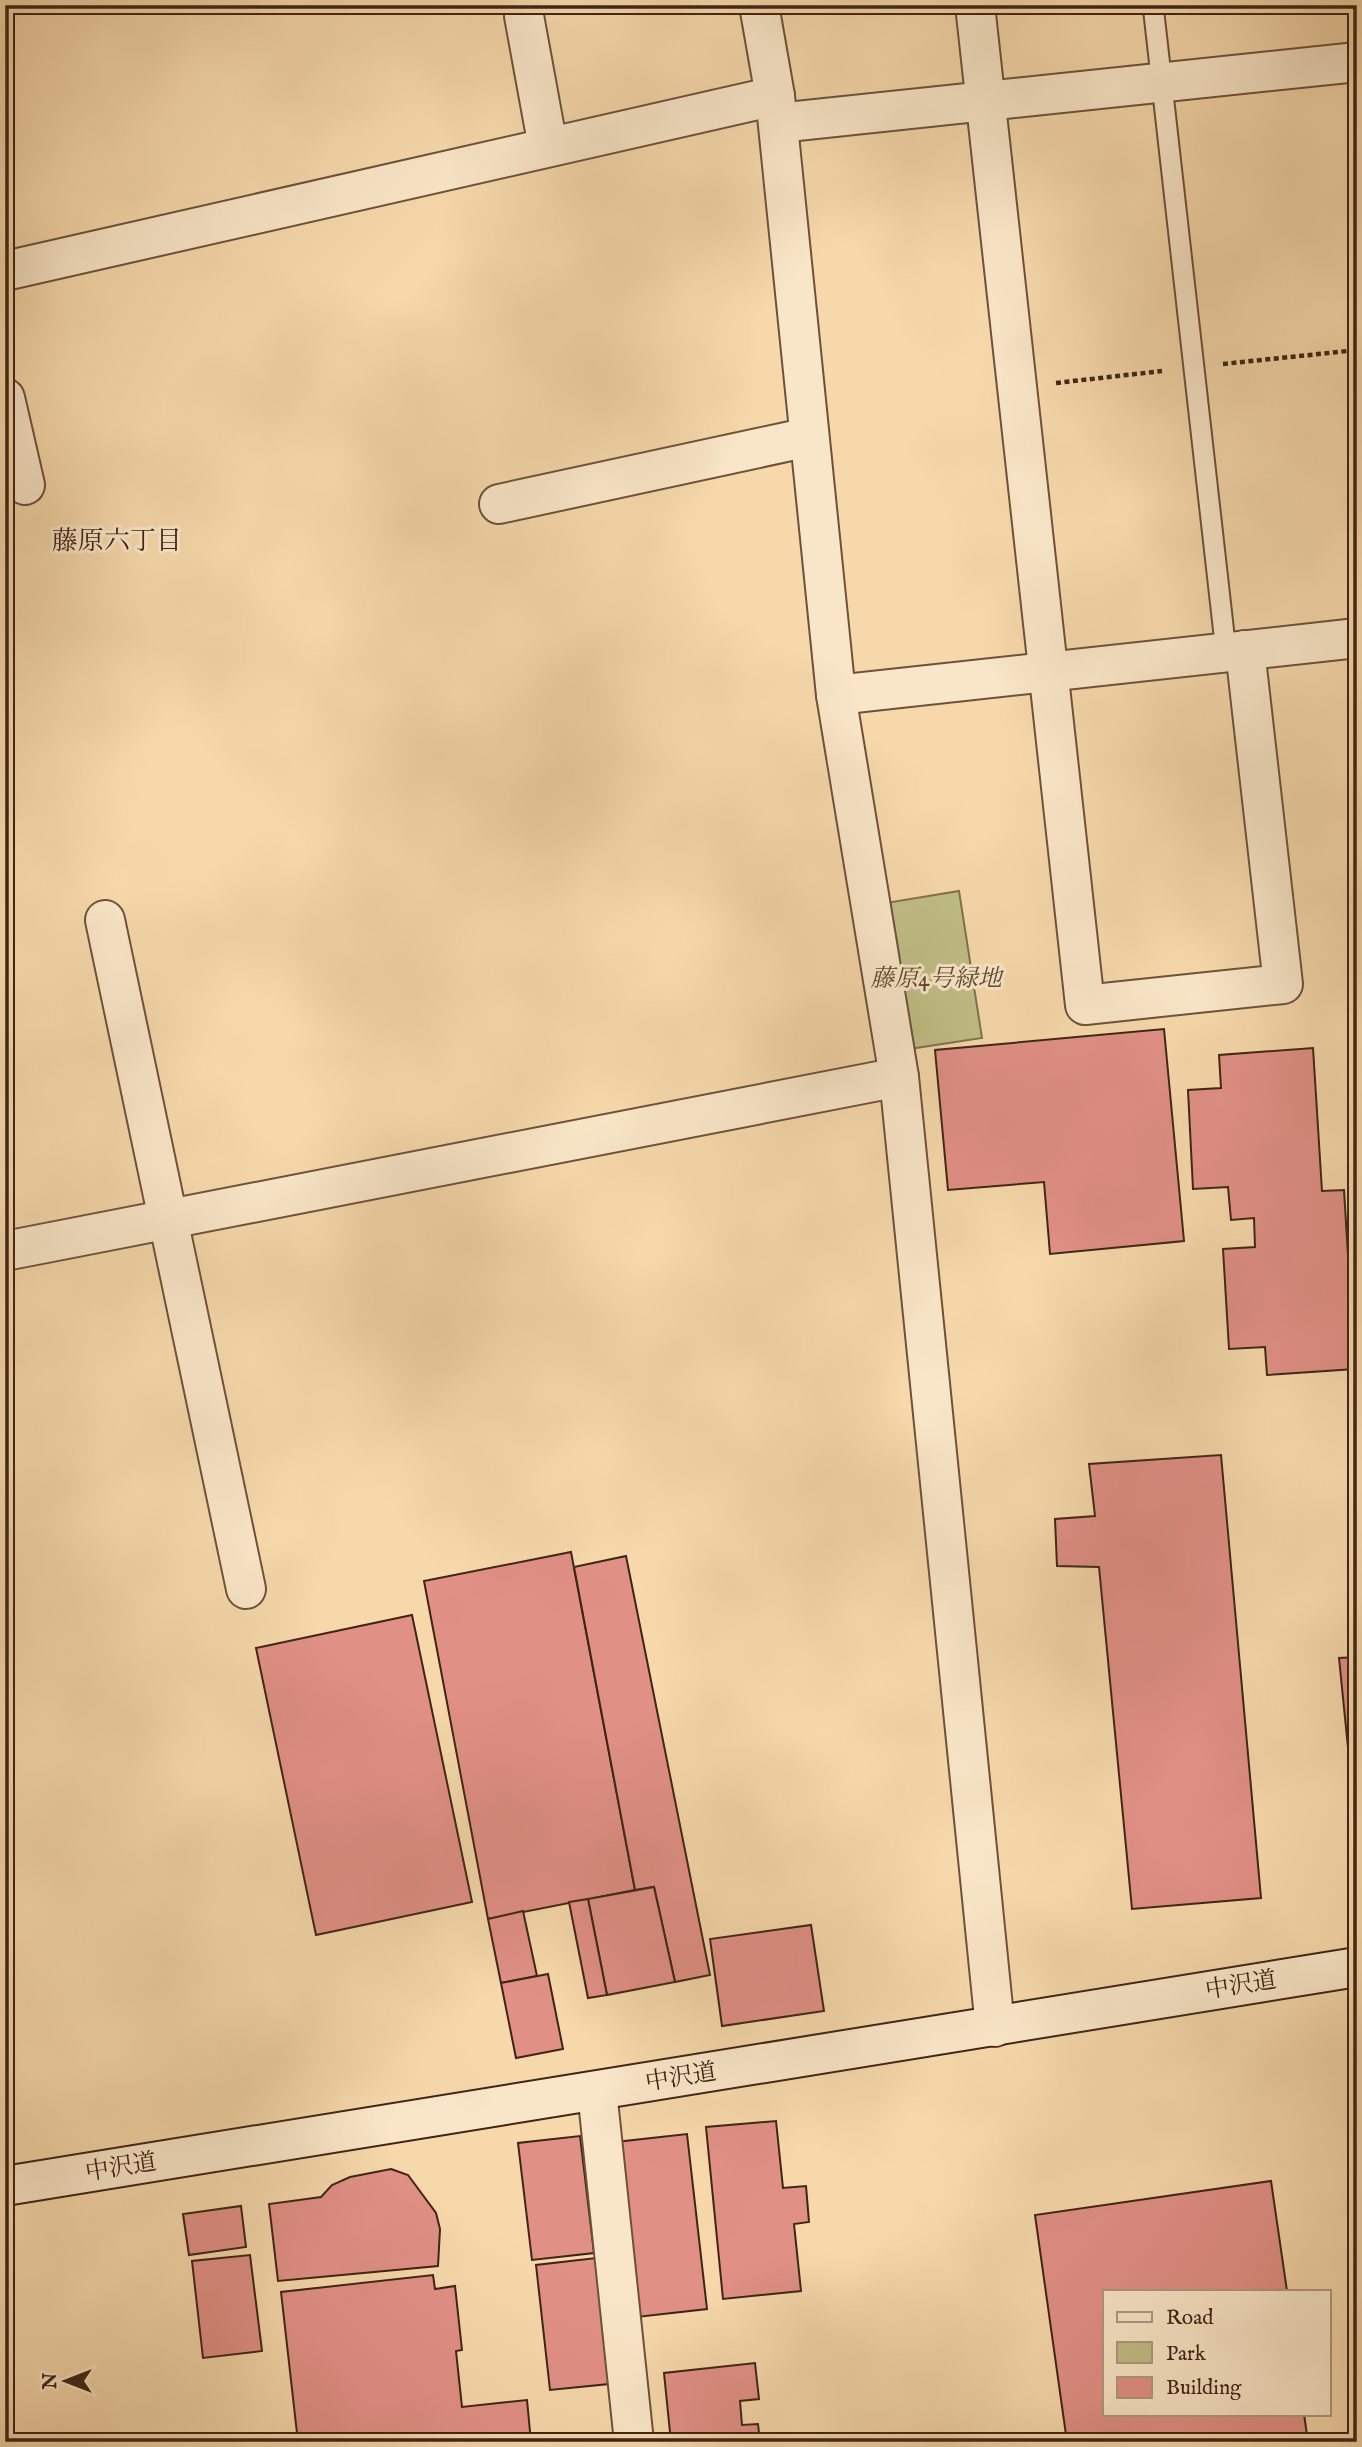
<svg xmlns="http://www.w3.org/2000/svg" width="1362" height="2447" viewBox="0 0 1362 2447" font-family="'IM FELL English','Noto Serif JP',serif">
	<style>
		.green { fill: #c0be86; stroke: #80724e; stroke-width: 2 }
		.building { fill: #e19086; stroke: #3f2516; stroke-width: 2 }
		.lines { fill: none; stroke-linecap: round; stroke-linejoin: round }
		.lane-casing { stroke: #6d523b; stroke-width: 23 }
		.street-casing { stroke: #6d523b; stroke-width: 42 }
		.secondary-casing { stroke: #3f2516; stroke-width: 42 }
		.path { stroke: #3f2516; stroke-width: 4.5; stroke-dasharray: 5 3.5; stroke-linecap: butt }
		.lane { stroke: #f9e6c8; stroke-width: 19 }
		.street { stroke: #f9e6c8; stroke-width: 38 }
		.secondary { stroke: #f9e6c8; stroke-width: 38 }
		.labels { text-anchor: middle; dominant-baseline: central; stroke-width: 6; stroke-linejoin: round; paint-order: stroke }
		.park-label { font-size: 24px; font-style: italic; fill: #5f4b32; stroke: #f9e6c8 }
		.street-label { font-size: 24px; fill: #3f2516; stroke: #f9e6c8 }
		.neighbourhood-label { font-size: 26px; fill: #3f2516; stroke: #f9e6c8 }
	</style>
	<rect width="100%" height="100%" fill="#f6d8ab"/>
	<filter id="stains"><feTurbulence type="fractalNoise" baseFrequency=".00286" numOctaves="4"/><feColorMatrix values="0 0 0 0 .2 0 0 0 0 .09 0 0 0 0 .02 0 0 0 .5 -.17"/></filter>
	<radialGradient id="worn" r=".72"><stop offset=".6" stop-color="#630" stop-opacity="0"/><stop offset="1" stop-color="#630" stop-opacity=".3"/></radialGradient>
	<polygon class="green" points="959,891 982,1038 909,1049 886,903"/>
	<g class="building">
		<polygon points="1164,1029 1184,1241 1050,1254 1044,1182 948,1190 935,1050"/>
		<polygon points="1313,1048 1322,1191 1344,1190 1355,1369 1267,1375 1265,1347 1229,1349 1223,1249 1255,1247 1254,1218 1231,1220 1228,1187 1193,1189 1188,1090 1221,1088 1219,1055"/>
		<polygon points="1221,1455 1261,1898 1132,1909 1099,1567 1057,1566 1055,1519 1095,1516 1089,1464"/>
		<polygon points="571,1552 635,1890 488,1919 424,1581"/>
		<polygon points="626,1556 710,1975 675,1982 654,1887 635,1890 574,1567"/>
		<polygon points="412,1615 472,1902 316,1935 256,1648"/>
		<polygon points="1357,1657 1357,1837 1339,1658"/>
		<polygon points="654,1887 675,1982 607,1995 588,1899"/>
		<polygon points="588,1899 607,1995 588,1998 569,1902"/>
		<polygon points="523,1911 537,1976 501,1983 488,1919"/>
		<polygon points="811,1925 824,2011 722,2026 710,1939"/>
		<polygon points="548,1974 563,2049 516,2058 501,1983"/>
		<polygon points="776,2121 783,2188 806,2186 809,2222 794,2224 801,2291 723,2299 706,2127"/>
		<polygon points="687,2134 707,2309 637,2317 616,2142"/>
		<polygon points="580,2136 594,2253 532,2260 518,2143"/>
		<polygon points="391,2169 408,2175 436,2213 440,2229 438,2266 278,2281 269,2204 321,2197 332,2185 350,2177"/>
		<polygon points="1271,2181 1287,2291 1105,2291 1105,2414 1304,2414 1308,2442 1067,2442 1035,2215"/>
		<polygon points="241,2206 246,2247 189,2255 183,2214"/>
		<polygon points="250,2255 262,2351 203,2358 192,2261"/>
		<polygon points="596,2258 609,2384 550,2390 536,2265"/>
		<polygon points="433,2275 435,2289 455,2286 462,2350 456,2351 462,2407 527,2400 531,2442 298,2442 281,2292"/>
		<polygon points="755,2363 759,2399 740,2401 742,2425 758,2424 760,2442 671,2442 664,2373"/>
	</g>
	<g class="lines">
		<defs>
			<polyline id="lane" points="1153,5 1226,652"/>
			<g id="street">
				<polyline points="759,5 775,96 836,695 899,1077 995,2027"/>
				<polyline points="975,5 1085,1005 1283,984 1245,650"/>
				<polyline points="524,16 548,147"/>
				<polyline points="778,123 1357,62"/>
				<polyline points="5,271 775,96"/>
				<polyline points="5,398 25,485"/>
				<polyline points="499,504 809,437"/>
				<polyline points="836,695 1357,638"/>
				<polyline points="105,920 246,1589"/>
				<polyline points="5,1251 899,1077"/>
				<polyline points="597,2091 634,2442"/>
			</g>
			<polyline id="secondary" points="5,2186 1357,1967"/>
		</defs>
		<use href="#lane" class="lane-casing"/>
		<use href="#street" class="street-casing"/>
		<use href="#secondary" class="secondary-casing"/>
		<g class="path">
			<polyline points="1223,364 1357,350"/>
			<polyline points="1056,383 1162,371"/>
		</g>
		<use href="#lane" class="lane"/>
		<use href="#street" class="street"/>
		<use href="#secondary" class="secondary"/>
	</g>
	<g class="labels">
		<g class="park-label">
			<text x="936" y="979">藤原4号緑地</text>
		</g>
		<g class="street-label">
			<text transform="translate(1241 1986) rotate(-9)">中沢道</text>
			<text transform="translate(681 2078) rotate(-9)">中沢道</text>
			<text transform="translate(121 2168) rotate(-9)">中沢道</text>
		</g>
		<g class="neighbourhood-label">
			<text x="117" y="541">藤原六丁目</text>
		</g>
	</g>
	<rect width="1362" height="2447" fill="none" stroke="#f6d8ab" stroke-width="28"/>
	<rect x="7" y="7" width="1348" height="2433" fill="none" stroke="#3f2516" stroke-width="3.5"/>
	<rect x="14" y="14" width="1334" height="2419" fill="none" stroke="#3f2516" stroke-width="2"/>
	<rect x="1103" y="2290" width="228" height="126" fill="#f9e6c8" stroke="#af9981" stroke-width="2"/>
	<rect x="1117" y="2312" width="35" height="10" fill="#f9e6c8" stroke="#af9981" stroke-width="2"/>
	<text x="1166" y="2324" font-size="21" fill="#3f2516">Road</text>
	<rect x="1117" y="2342" width="35" height="21" fill="#c0be86" stroke="#af9981" stroke-width="2"/>
	<text x="1166" y="2360" font-size="21" fill="#3f2516">Park</text>
	<rect x="1117" y="2377" width="35" height="21" fill="#e19086" stroke="#af9981" stroke-width="2"/>
	<text x="1166" y="2394" font-size="21" fill="#3f2516">Building</text>
	<g transform="translate(66 2381) rotate(270)" stroke="#f9e6c8" stroke-width="5" paint-order="stroke">
	<path d="M0-5L12 26L0 18L-12 26Z" fill="#3f2516"/>
	<text y="-10" font-size="19" font-weight="bold" text-anchor="middle" fill="#3f2516">N</text>
	</g>
	<rect width="100%" height="100%" filter="url(#stains)"/>
	<rect width="100%" height="100%" fill="url(#worn)"/>
</svg>
